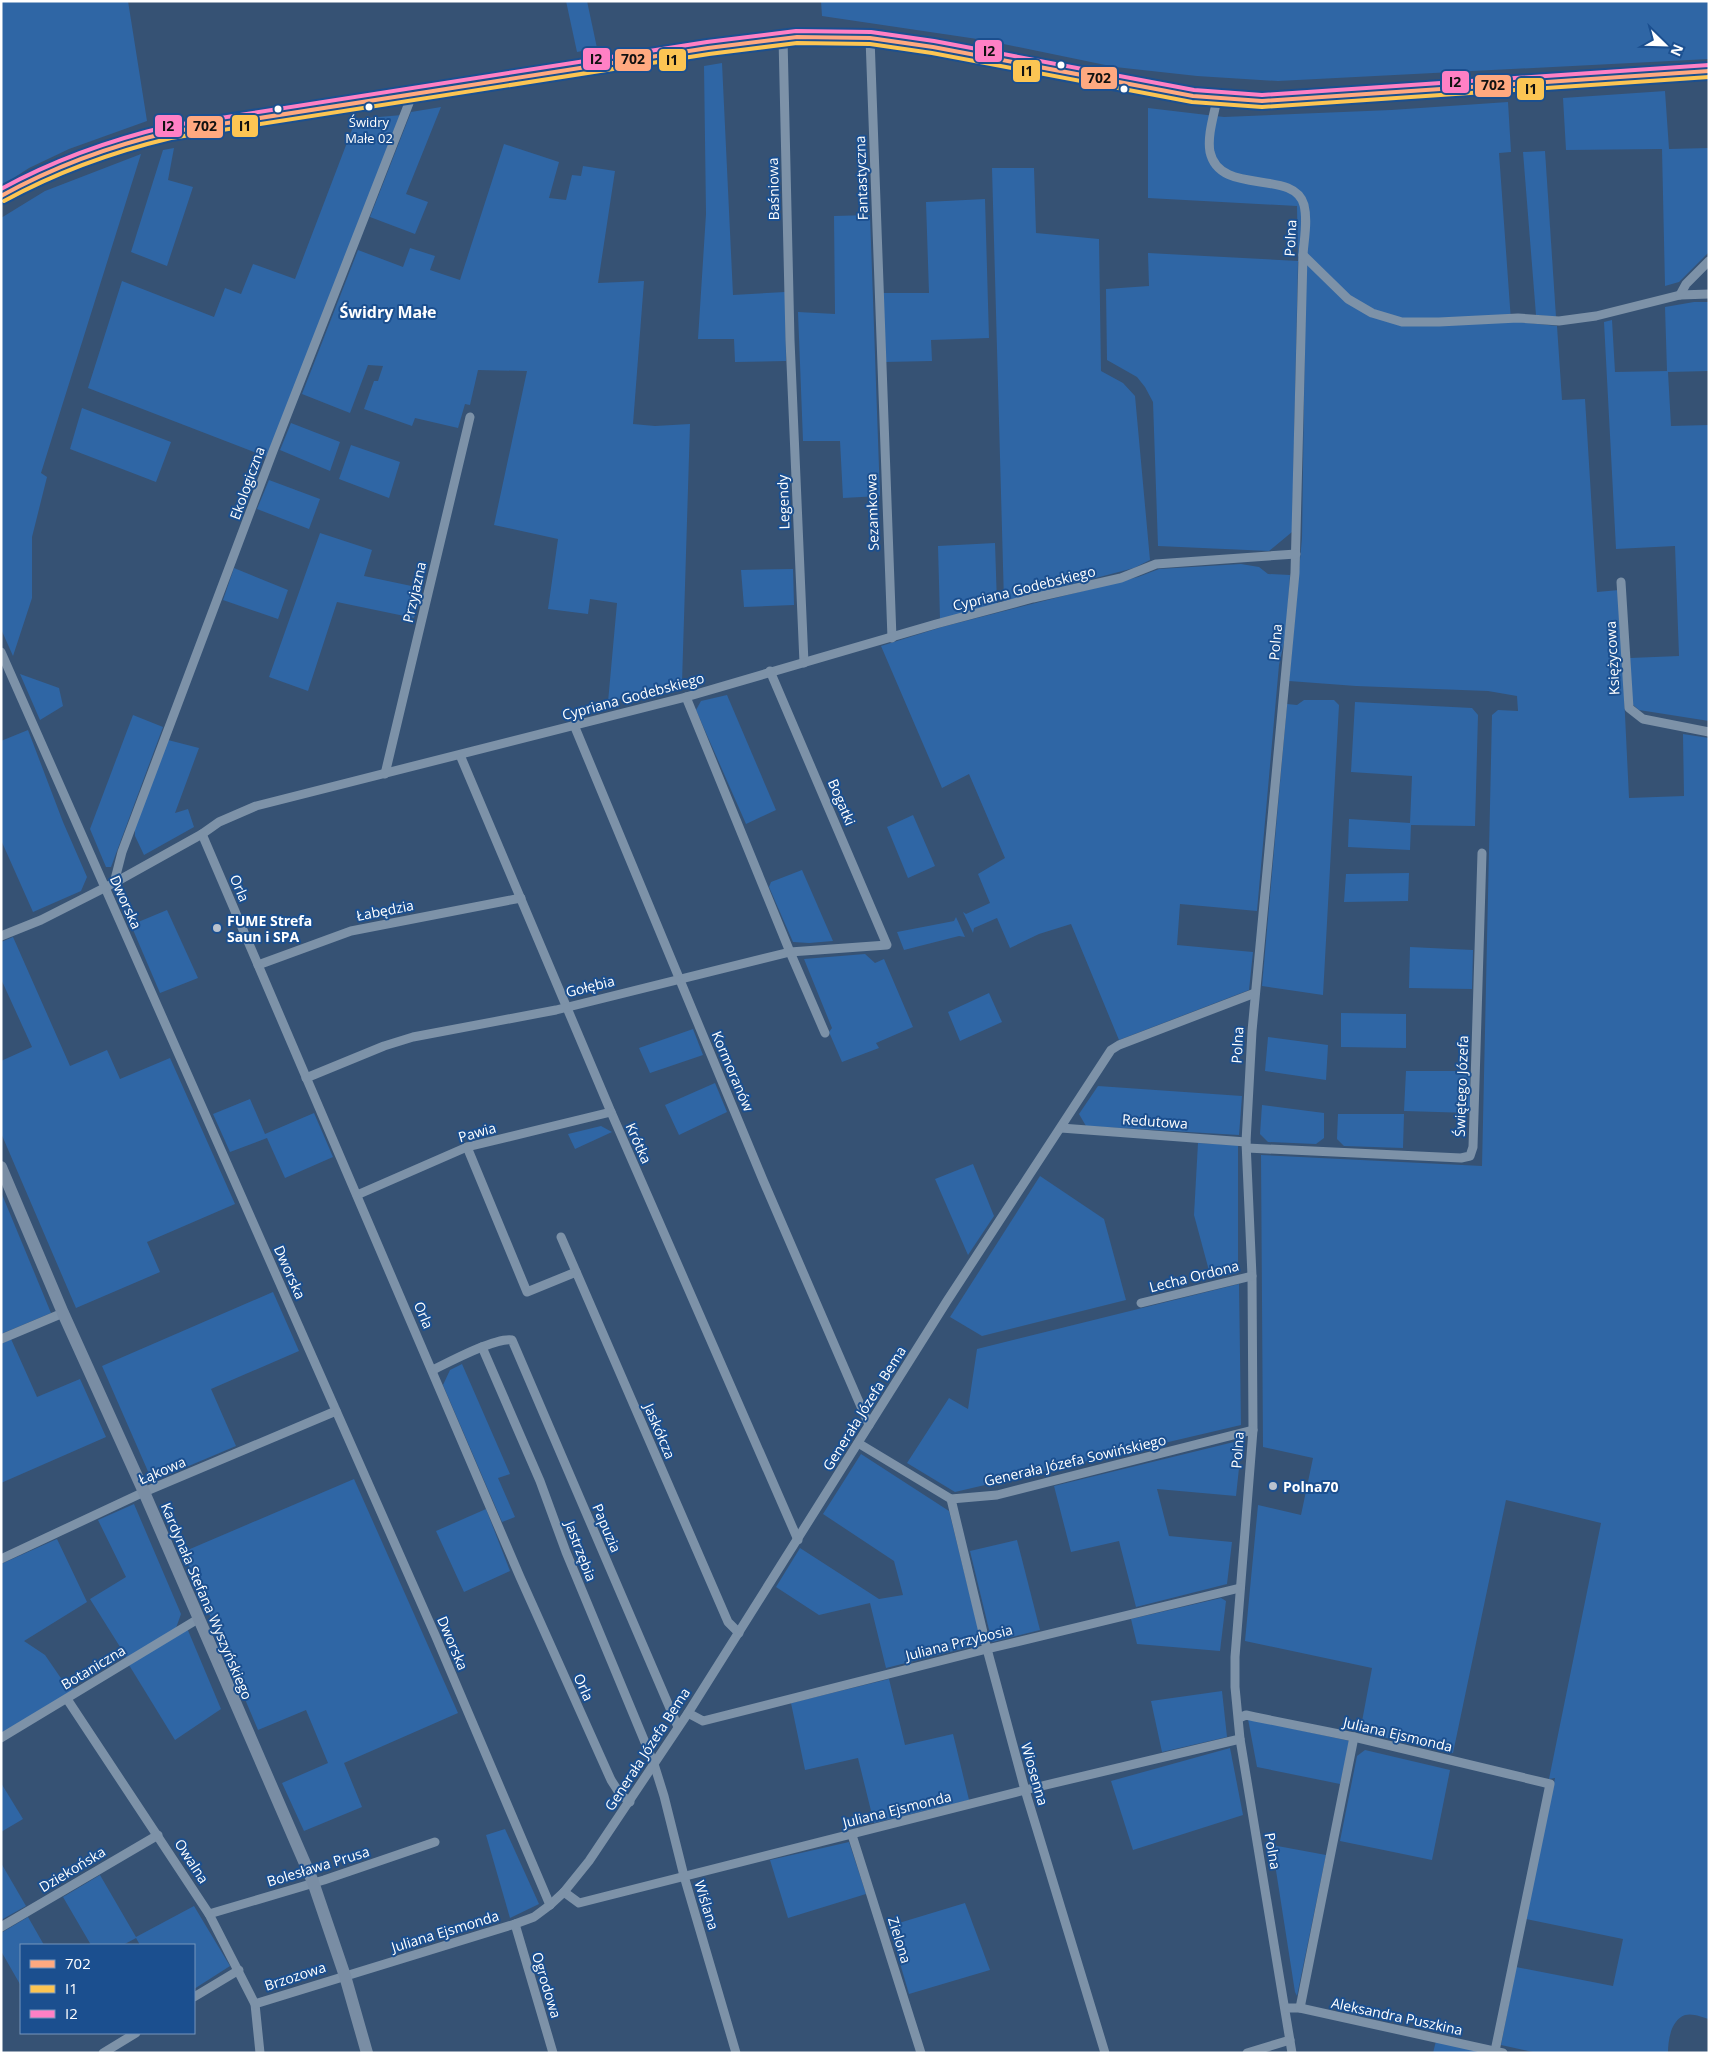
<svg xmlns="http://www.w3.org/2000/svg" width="1710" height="2054" viewBox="0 0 1710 2054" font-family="'Open Sans',sans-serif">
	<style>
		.green { fill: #2f66a5 }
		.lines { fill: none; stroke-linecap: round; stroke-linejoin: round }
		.street { stroke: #7d92a8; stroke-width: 9 }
		.secondary { stroke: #798da4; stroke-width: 12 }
		.bus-1-casing { stroke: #1b4f8f; stroke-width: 8 }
		.bus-2-casing { stroke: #1b4f8f; stroke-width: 8 }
		.bus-3-casing { stroke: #1b4f8f; stroke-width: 8 }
		.bus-1 { stroke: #ffa980; stroke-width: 4 }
		.bus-2 { stroke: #fcc553; stroke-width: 4 }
		.bus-3 { stroke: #ff80c5; stroke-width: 4 }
		.bus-dot { fill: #fff; stroke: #1b4f8f; stroke-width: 2 }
		.poi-dot { fill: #b9c2ce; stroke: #1b4f8f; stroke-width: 2 }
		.labels { text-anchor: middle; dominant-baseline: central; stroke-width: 4; stroke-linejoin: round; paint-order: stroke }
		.bus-label { font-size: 13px; fill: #fff; stroke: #1b4f8f }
		.street-label { font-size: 14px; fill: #fff; stroke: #1b4f8f }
		.poi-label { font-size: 14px; font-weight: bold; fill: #fff; stroke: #1b4f8f; text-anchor: start }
		.quarter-label { font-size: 16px; font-weight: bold; fill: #fff; stroke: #1b4f8f }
		.line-badge { stroke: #1b4f8f; stroke-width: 2 }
		.pale-badge-label { font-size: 14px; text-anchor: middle; font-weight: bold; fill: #111 }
	</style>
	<rect width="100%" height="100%" fill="#365274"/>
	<g class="green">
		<polygon points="1,1 128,1 147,121 69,149 29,168 1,186"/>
		<polygon points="566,1 587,1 597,48 577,52"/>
		<polygon points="821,1 1709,1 1709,59 1278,81 1197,76 1115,67 984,40 822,16"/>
		<polygon points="722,63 733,295 785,292 786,361 735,362 734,339 698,339 706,214 704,66"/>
		<polygon points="1665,91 1669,149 1709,148 1709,252 1679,282 1665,286 1662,149 1566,150 1563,98"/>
		<path d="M 1508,102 L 1511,152 L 1499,153 L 1511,321 L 1557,326 L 1562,400 L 1585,399 L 1597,592 L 1619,590 L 1629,798 L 1684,796 L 1683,734 L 1709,738 L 1709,2019 C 1702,2017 1693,2013 1685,2015 C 1671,2020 1668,2040 1668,2053 L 1537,2053 L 1501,2045 L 1516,1967 L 1613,1986 L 1623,1939 L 1526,1919 L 1555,1778 L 1549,1779 L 1601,1523 L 1506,1500 L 1453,1753 L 1360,1732 L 1372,1668 L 1245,1641 L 1258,1505 L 1301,1515 L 1313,1458 L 1263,1447 L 1261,1155 L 1482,1166 L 1492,715 L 1498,710 L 1518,711 L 1517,696 L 1488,691 L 1356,686 L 1289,681 L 1302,538 L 1306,262 L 1298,262 L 1292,532 L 1269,551 L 1158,546 L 1153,402 L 1145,387 L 1137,377 L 1107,360 L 1106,289 L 1149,286 L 1148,253 L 1298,261 L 1297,206 L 1148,198 L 1148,108 L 1224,117 L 1391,110 Z"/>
		<polygon points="441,107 406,194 428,202 415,234 370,217 411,112"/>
		<polygon points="402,115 267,457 88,388 122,281 214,317 225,288 241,294 253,264 295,279 356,119"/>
		<polygon points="504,144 559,162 549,198 566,200 572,175 581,176 583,166 615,171 598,283 644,281 633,424 655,426 690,424 682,683 608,702 617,603 590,599 588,614 548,609 558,539 494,525 527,371 478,370 470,405 465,404 458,428 415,418 412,426 364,409 374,381 378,381 383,366 368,365 350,413 302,394 358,250 403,267 410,248 435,256 430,270 460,280"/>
		<polygon points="174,148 168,180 193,187 167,266 131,252 163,150"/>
		<polygon points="1545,151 1556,317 1536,315 1523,152"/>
		<polygon points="141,154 41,473 47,477 32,537 32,598 13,656 1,629 1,218 45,191"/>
		<polygon points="992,168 1034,168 1036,233 1099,239 1101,371 1123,383 1135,396 1150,560 1134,568 1004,602"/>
		<polygon points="985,199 989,338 931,340 932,361 884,362 881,293 929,293 926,202"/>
		<polygon points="870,215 880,496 843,498 840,441 803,441 798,312 835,314 834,216"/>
		<polygon points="1694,302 1709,302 1709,371 1668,372 1671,426 1709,425 1709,721 1639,710 1632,704 1630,658 1679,656 1675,546 1616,549 1604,322 1612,320 1615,372 1667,371 1665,307"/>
		<polygon points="82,408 171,442 156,482 70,449"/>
		<polygon points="291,423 340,442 330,471 280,450"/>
		<polygon points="351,445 400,462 389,498 339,479"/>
		<polygon points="269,480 320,499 309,529 257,509"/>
		<polygon points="320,533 372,550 364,576 421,588 414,618 337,602 308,691 269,677"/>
		<polygon points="995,543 997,604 940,619 938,546"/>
		<polygon points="1241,564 1259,567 1268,574 1290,575 1286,634 1279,665 1257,911 1180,904 1177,945 1253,952 1249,990 1119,1040 1071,924 1039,934 1010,948 997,918 974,928 973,933 963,912 966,914 990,903 978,874 1005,858 969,774 942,788 881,646 942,627 1138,577 1159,569"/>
		<polygon points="234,568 288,590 278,619 223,600"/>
		<polygon points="793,569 794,605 744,607 741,570"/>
		<polygon points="20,674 59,688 63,706 40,720"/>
		<polygon points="727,695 776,810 746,824 696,710 701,701"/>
		<polygon points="1304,700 1334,700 1339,705 1323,995 1262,986 1287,704 1297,705"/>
		<polygon points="1355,702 1472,708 1478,715 1475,826 1411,825 1410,850 1348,847 1349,819 1410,823 1412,776 1351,772"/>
		<polygon points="133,715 163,727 111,867 106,867 90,829"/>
		<polygon points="28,730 63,822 87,877 81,891 33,912 1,840 1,741"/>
		<polygon points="168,740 199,748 175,813 188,809 194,827 144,855 135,836 135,827"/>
		<polygon points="913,815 935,866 908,878 887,827"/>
		<polygon points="802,870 833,941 809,943 793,942 769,887 771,882"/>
		<polygon points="1409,873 1408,901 1344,902 1346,874"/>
		<polygon points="167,910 198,978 160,993 131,925"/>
		<polygon points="956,917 965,937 959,936 904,950 897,932 954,921"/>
		<polygon points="13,937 70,1066 107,1050 120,1079 170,1058 235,1204 147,1242 160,1272 76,1308 1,1133 1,1061 32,1047 1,979 1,942"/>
		<polygon points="1410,947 1473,950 1472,989 1409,988"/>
		<polygon points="865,954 875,963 884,959 913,1027 876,1043 879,1048 842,1062 829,1032 832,1028 804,959"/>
		<polygon points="989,993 1002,1022 960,1041 948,1012"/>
		<polygon points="1341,1013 1406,1014 1406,1048 1341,1047"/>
		<polygon points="693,1029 703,1055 650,1073 639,1048"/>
		<polygon points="1268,1037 1328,1045 1326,1080 1265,1071"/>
		<polygon points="1406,1071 1470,1071 1470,1113 1404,1111"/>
		<polygon points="715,1083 727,1112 679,1135 665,1105"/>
		<polygon points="1098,1086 1242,1096 1239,1135 1086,1126 1079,1114"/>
		<polygon points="250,1099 265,1134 314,1113 333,1157 285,1178 267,1138 230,1152 213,1114"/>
		<polygon points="1262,1105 1324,1113 1324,1138 1316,1144 1268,1142 1260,1134"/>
		<polygon points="1338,1114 1404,1114 1403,1148 1344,1146 1337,1139"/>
		<polygon points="601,1126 612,1132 575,1149 568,1134"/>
		<polygon points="1198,1143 1238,1145 1238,1273 1211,1278 1194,1215"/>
		<polygon points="973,1164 994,1216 968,1255 935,1179"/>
		<polygon points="1040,1176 1104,1219 1126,1300 982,1336 950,1317"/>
		<polygon points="1,1192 51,1313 1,1334"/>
		<polygon points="1239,1284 1241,1425 955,1492 907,1463 949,1398 968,1409 977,1349"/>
		<polygon points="273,1292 299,1351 211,1389 236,1446 158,1479 150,1476 102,1366"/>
		<polygon points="11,1339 37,1397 80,1379 106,1437 1,1483 1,1344"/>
		<polygon points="462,1364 510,1474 498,1478 515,1517 502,1522 443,1385 450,1370"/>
		<polygon points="1242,1440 1236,1496 1157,1489 1169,1536 1232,1542 1227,1584 1136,1607 1119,1541 1071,1552 1054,1486"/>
		<polygon points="861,1454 949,1511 982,1644 886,1668 870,1603 819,1615 776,1587 800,1548 879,1599 903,1595 894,1561 823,1514"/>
		<polygon points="354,1479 458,1713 344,1763 362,1807 304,1831 282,1783 328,1763 306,1710 258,1730 183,1552"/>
		<polygon points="134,1504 181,1614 176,1628 127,1658 90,1599 126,1577 98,1520"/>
		<polygon points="486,1509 510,1571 464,1592 436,1531"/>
		<polygon points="57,1539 87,1602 24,1641 45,1655 67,1687 77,1689 1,1733 1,1564"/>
		<polygon points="1017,1540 1040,1630 992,1642 970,1551"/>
		<polygon points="1221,1598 1226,1601 1220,1651 1137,1644 1131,1619"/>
		<polygon points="187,1628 221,1709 175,1740 129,1665"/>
		<polygon points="889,1679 905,1745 953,1734 969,1800 874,1823 858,1758 805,1770 791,1703"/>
		<polygon points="1222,1691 1227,1737 1162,1752 1151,1701"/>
		<polygon points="1248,1719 1350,1741 1340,1784 1257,1767"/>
		<polygon points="1230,1748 1243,1815 1133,1850 1111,1781"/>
		<polygon points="1365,1750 1450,1770 1432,1860 1340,1841 1357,1756"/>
		<polygon points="1,1783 23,1819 1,1832"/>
		<polygon points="505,1829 539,1904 510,1918 486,1835"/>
		<polygon points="849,1842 866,1894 788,1918 770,1860"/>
		<polygon points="1272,1845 1326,1855 1297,1996 1295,1992"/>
		<polygon points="1,1863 26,1906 1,1920"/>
		<polygon points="100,1875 136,1937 194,1906 230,1966 194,1989 194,1945 140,1945 136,1938 123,1945 91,1945 63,1897"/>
		<polygon points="965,1903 990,1970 909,1994 889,1926"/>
		<polygon points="28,1917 44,1945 21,1945 21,1986 1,1951 1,1933"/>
		<polygon points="1436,2041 1490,2053 1433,2053"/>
	</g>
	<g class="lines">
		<g class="street">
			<polyline points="783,38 790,340 804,663"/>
			<polyline points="870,38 892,638"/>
			<path d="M 1217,99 C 1214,115 1207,136 1210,152 C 1220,197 1294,168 1304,205 C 1308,221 1304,239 1303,255 L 1295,573 L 1252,1031 L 1246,1142 L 1252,1276 L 1253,1430 L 1235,1657 L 1235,1687 L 1240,1739 L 1292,2053"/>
			<polyline points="1303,255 1348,299 1372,313 1402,322 1439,322 1518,318 1559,321 1596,316 1680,295 1709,294"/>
			<polyline points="1680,295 1686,284 1709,261"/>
			<polyline points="1621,582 1629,708 1643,719 1709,732"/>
			<polyline points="1,652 436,1637 550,1905"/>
			<polyline points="686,697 790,952 825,1033"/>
			<polyline points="574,725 763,1180 869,1425"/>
			<polyline points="460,755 611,1112 798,1540"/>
			<polyline points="385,774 470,417"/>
			<polyline points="202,834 520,1577 611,1780 620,1794 630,1802"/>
			<polyline points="114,883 122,852 273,451 409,103 409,95"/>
			<polyline points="1,936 41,920 114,883 202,834 219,822 256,806 686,697 936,624 1033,598 1121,578 1156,564 1296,554"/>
			<polyline points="258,965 351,931 521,898"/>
			<polyline points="306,1078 384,1046 413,1037 556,1010 790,952 887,945 770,671"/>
			<polyline points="1061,1128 1246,1142"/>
			<polyline points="467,1147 527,1292 576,1272"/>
			<polyline points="1247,1148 1461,1158 1470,1156 1473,1147 1482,853"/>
			<polyline points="357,1195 467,1147 611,1112"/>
			<polyline points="561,1237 728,1622 739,1633"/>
			<polyline points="1141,1303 1252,1276"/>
			<polyline points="1,1339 63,1313"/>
			<polyline points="482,1347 540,1481 566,1552 654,1764 664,1796 684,1876 736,2053"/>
			<path d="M 433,1370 C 449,1362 496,1337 512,1340 L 678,1727"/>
			<polyline points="858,1443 951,1499 997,1495 1253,1430"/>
			<polyline points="951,1499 987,1649 1025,1790 1105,2053"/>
			<polyline points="1,1559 144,1492 336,1411"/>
			<polyline points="67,1699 209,1914 255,2004 260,2053"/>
			<polyline points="688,1713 703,1721 987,1649 1240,1588"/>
			<polyline points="1239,1718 1246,1715 1255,1717 1354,1737 1550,1784 1495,2051"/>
			<polyline points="1,1738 198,1619"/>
			<polyline points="852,1835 921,2053"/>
			<polyline points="564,1892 579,1903 1025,1790 1240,1739"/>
			<polyline points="209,1914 324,1880 435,1842"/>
			<polyline points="515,1924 553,2053"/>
			<polyline points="1,1927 158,1835"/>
			<polyline points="194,1997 239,1970"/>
			<polyline points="255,2004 515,1924 534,1917 550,1905 564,1892 589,1861 688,1713 947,1301 1111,1050 1119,1045 1255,993"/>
			<polyline points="1286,2008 1300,2008 1503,2053"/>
			<polyline points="1300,2008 1354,1737"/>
			<polyline points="103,2053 136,2033"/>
			<polyline points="1247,2053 1290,2040"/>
		</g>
		<g class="secondary">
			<path d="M 1,196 C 55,165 110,145 170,132 L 708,48 L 797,37 L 870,38 L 933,47 L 1193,96 L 1262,101 L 1326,98 L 1709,71"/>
			<polyline points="1,1167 63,1313 144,1492 313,1882 345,1976 367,2053"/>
		</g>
		<defs>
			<path id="bus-1" d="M 1,196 C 55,166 110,146 170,132 L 708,48 L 797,37 L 870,38 L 933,47 L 1193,96 L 1262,101 L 1709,71"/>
			<path id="bus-2" d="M 4,201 C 57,172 112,152 171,138 L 709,54 L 797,43 L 870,44 L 932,53 L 1192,102 L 1262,107 L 1709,77"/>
			<path id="bus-3" d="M 1,189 C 54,160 110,140 169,126 L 707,42 L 796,31 L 871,32 L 934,41 L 1194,90 L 1262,95 L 1709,65"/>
		</defs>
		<use href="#bus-1" class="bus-1-casing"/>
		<use href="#bus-2" class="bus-2-casing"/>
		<use href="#bus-3" class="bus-3-casing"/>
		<use href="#bus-1" class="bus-1"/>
		<use href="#bus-2" class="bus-2"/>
		<use href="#bus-3" class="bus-3"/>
	</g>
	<g class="bus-dot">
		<circle cx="1061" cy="65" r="4.5"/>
		<circle cx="1124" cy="89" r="4.5"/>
		<circle cx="369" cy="107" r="4.5"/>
		<circle cx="278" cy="109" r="4.5"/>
	</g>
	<g class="poi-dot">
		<circle cx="217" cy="928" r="5"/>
		<circle cx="1273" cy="1486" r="5"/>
	</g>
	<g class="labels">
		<g class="bus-label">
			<text x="369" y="122">Świdry<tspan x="369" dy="16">Małe 02</tspan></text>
		</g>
		<g class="street-label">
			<text transform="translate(861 178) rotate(-92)">Fantastyczna</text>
			<text transform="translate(773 189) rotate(-91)">Baśniowa</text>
			<text transform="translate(1290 238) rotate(-87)">Polna</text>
			<text transform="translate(247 483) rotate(-70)">Ekologiczna</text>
			<text transform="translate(783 502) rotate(-92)">Legendy</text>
			<text transform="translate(872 512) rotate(-92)">Sezamkowa</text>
			<text transform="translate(1024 588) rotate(-14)">Cypriana Godebskiego</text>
			<text transform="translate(414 592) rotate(-77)">Przyjazna</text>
			<text transform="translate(1275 642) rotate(-85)">Polna</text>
			<text transform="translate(1612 658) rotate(-93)">Księżycowa</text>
			<text transform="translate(633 696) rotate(-15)">Cypriana Godebskiego</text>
			<text transform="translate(842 802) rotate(67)">Bogatki</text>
			<text transform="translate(240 888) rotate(67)">Orla</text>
			<text transform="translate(126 902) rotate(66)">Dworska</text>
			<text transform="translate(385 910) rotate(-11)">Łabędzia</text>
			<text transform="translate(590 986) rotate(-14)">Gołębia</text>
			<text transform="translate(1237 1045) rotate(-87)">Polna</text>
			<text transform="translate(733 1071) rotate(67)">Kormoranów</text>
			<text transform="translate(1461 1086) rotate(-88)">Świętego Józefa</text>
			<text transform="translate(1155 1121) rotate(4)">Redutowa</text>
			<text transform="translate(477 1132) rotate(-16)">Pawia</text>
			<text transform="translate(639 1143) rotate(66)">Krótka</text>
			<text transform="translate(290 1272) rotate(66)">Dworska</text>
			<text transform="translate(1194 1276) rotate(-14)">Lecha Ordona</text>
			<text transform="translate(424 1315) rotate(67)">Orla</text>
			<text transform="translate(864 1408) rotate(-58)">Generała Józefa Bema</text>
			<text transform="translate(660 1431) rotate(67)">Jaskółcza</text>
			<text transform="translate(1237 1450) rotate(-86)">Polna</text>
			<text transform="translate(1075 1460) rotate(-13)">Generała Józefa Sowińskiego</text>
			<text transform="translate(162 1470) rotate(-23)">Łąkowa</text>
			<text transform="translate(607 1528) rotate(67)">Papuzia</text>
			<text transform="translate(581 1551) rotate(69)">Jastrzębia</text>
			<text transform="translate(207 1601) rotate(67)">Kardynała Stefana Wyszyńskiego</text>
			<text transform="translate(959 1642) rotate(-14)">Juliana Przybosia</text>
			<text transform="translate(453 1643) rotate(67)">Dworska</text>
			<text transform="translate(93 1667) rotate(-31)">Botaniczna</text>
			<text transform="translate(584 1687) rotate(66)">Orla</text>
			<text transform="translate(1398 1734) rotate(13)">Juliana Ejsmonda</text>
			<text transform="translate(647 1749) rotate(-57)">Generała Józefa Bema</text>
			<text transform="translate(1035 1774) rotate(74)">Wiosenna</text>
			<text transform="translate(897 1809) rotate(-14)">Juliana Ejsmonda</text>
			<text transform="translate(1273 1851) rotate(80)">Polna</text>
			<text transform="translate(192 1861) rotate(57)">Owalna</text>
			<text transform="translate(318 1866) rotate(-17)">Bolesława Prusa</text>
			<text transform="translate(72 1869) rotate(-31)">Dziekońska</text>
			<text transform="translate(707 1905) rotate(73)">Wiślana</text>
			<text transform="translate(445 1931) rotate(-17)">Juliana Ejsmonda</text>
			<text transform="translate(900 1940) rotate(73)">Zielona</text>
			<text transform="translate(295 1976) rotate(-18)">Brzozowa</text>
			<text transform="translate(547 1985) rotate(73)">Ogrodowa</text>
			<text transform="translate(1397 2016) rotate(12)">Aleksandra Puszkina</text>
		</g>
		<g class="poi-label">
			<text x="227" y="920">FUME Strefa<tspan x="227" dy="16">Saun i SPA</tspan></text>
			<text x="1283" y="1486">Polna70</text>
		</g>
		<g class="quarter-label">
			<text x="388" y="312">Świdry Małe</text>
		</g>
	</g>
	<g class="line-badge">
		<rect x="974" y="39" width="29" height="24" rx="5" fill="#ff80c5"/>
		<rect x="582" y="47" width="29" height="24" rx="5" fill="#ff80c5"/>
		<rect x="614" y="48" width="38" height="24" rx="5" fill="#ffa980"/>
		<rect x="658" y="48" width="29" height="24" rx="5" fill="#fcc553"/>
		<rect x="1012" y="59" width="29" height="24" rx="5" fill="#fcc553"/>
		<rect x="1080" y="66" width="38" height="24" rx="5" fill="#ffa980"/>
		<rect x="1441" y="70" width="29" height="24" rx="5" fill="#ff80c5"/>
		<rect x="1474" y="74" width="38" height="24" rx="5" fill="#ffa980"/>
		<rect x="1516" y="77" width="29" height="24" rx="5" fill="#fcc553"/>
		<rect x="154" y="114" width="29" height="24" rx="5" fill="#ff80c5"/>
		<rect x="231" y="114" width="28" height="24" rx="5" fill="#fcc553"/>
		<rect x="186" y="115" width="38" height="24" rx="5" fill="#ffa980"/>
	</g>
	<g class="pale-badge-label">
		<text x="989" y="56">I2</text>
		<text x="596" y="64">I2</text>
		<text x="633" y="64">702</text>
		<text x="672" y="65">I1</text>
		<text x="1027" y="76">I1</text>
		<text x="1099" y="83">702</text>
		<text x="1455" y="87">I2</text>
		<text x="1493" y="90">702</text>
		<text x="1531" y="94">I1</text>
		<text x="168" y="131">I2</text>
		<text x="245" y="131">I1</text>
		<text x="205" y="131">702</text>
	</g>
	<rect width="1710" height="2054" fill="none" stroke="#ffffff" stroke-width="5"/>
	<rect x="20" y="1944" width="175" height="90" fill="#1b4f8f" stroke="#7695bc"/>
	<rect x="30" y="1960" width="25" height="8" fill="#ffa980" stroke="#7695bc"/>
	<text x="65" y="1969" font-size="15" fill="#ffffff">702</text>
	<rect x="30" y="1985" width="25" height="8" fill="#fcc553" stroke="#7695bc"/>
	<text x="65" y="1994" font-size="15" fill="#ffffff">I1</text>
	<rect x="30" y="2010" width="25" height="8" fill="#ff80c5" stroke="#7695bc"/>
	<text x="65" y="2019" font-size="15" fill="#ffffff">I2</text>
	<g transform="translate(1665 45) rotate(113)" stroke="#1b4f8f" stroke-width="4" paint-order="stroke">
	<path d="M0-4L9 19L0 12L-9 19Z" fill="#ffffff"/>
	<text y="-8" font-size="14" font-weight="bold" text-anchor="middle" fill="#ffffff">N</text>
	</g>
</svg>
